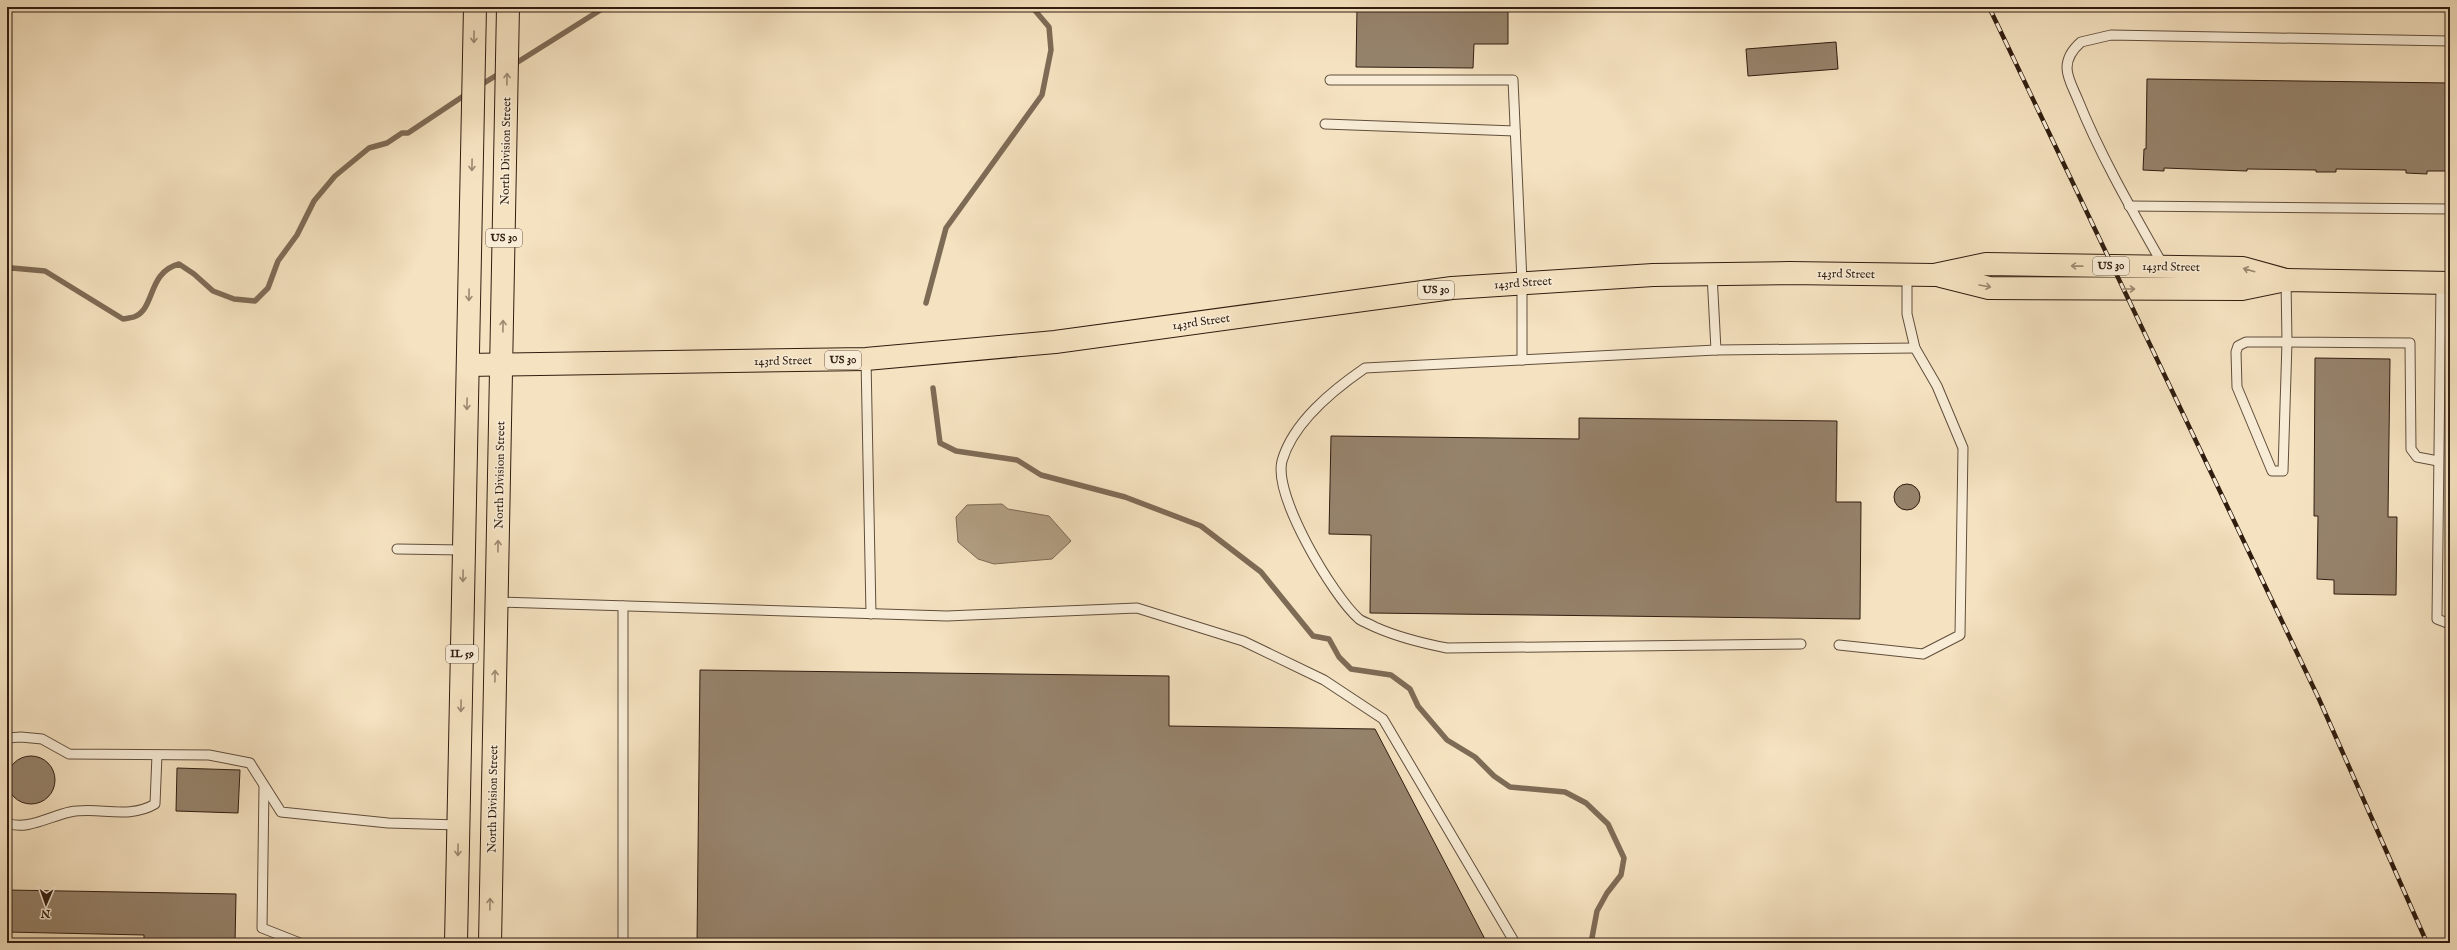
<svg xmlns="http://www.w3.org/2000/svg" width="2457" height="950" viewBox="0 0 2457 950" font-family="'IM FELL English',serif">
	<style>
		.water { fill: #b29f84; stroke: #7e6b56 }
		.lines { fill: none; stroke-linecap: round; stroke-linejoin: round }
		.stream { stroke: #7e6b56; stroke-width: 5.5 }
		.building { fill: #96836c; stroke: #301d10 }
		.service-casing { stroke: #614e3c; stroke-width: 11 }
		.primary-casing { stroke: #301d10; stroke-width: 24 }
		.service { stroke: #f8ecd6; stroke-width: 9 }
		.primary { stroke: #f5e2c0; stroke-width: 22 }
		.rail-casing { stroke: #301d10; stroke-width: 4.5 }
		.rail { stroke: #f8ecd6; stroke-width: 3; stroke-dasharray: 9; stroke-linecap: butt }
		.oneway { stroke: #9c8971 }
		.labels { text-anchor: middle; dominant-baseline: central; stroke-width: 3; stroke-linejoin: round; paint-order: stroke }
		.shield { fill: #f8ecd6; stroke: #6c5b4b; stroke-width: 1 }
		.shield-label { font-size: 11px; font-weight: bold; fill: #301d10 }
		.street-label { font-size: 12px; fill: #301d10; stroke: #f8ecd6 }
	</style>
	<rect width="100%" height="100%" fill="#f5e2c0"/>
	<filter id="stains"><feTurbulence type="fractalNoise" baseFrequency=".005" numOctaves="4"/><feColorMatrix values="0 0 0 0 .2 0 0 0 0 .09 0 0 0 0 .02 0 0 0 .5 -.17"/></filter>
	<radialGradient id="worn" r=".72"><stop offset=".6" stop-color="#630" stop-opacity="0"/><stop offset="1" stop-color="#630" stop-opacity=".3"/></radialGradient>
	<polygon class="water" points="1002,504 1008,509 1049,516 1071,541 1052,559 994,564 978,559 958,542 956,517 967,505"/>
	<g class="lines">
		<g class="stream">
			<polyline points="513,65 602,9 612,7"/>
			<polyline points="479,86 502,72"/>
			<path d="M 7,269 L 12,268 L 45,271 L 123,319 C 127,318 133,318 136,316 C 155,307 148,272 179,264 L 194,274 L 213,291 L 234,299 L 255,301 L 268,288 L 278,261 L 297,235 L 314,201 L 335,176 L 369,148 L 387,143 L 402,133 L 408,133 L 468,93"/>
			<polyline points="926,303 946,228 1042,95 1051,50 1049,27 1032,7"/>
			<polyline points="933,388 940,443 956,451 1017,460 1041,475 1125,497 1201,526 1261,572 1313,636 1329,639 1339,657 1351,669 1391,675 1410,689 1418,706 1447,740 1475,757 1494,776 1510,787 1565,792 1586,803 1608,824 1624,858 1621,875 1607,893 1597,911 1591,943"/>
		</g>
	</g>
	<g class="building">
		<polygon points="1357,7 1508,7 1508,44 1474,44 1473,68 1356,67"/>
		<polygon points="1836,42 1838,69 1748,76 1746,49"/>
		<polygon points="2147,79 2450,83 2450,171 2427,171 2427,174 2406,173 2406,170 2336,169 2336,172 2316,172 2316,170 2247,169 2247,171 2164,168 2164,171 2143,170 2144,149 2146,149"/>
		<polygon points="2315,358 2390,359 2388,517 2397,517 2396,595 2334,594 2334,580 2317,579 2318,516 2314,516"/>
		<polygon points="1579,418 1837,421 1836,502 1861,502 1860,619 1370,613 1371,535 1329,534 1331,436 1579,439"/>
		<circle cx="1907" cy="497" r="13"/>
		<polygon points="700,670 1169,676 1169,726 1375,729 1487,943 697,943"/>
		<circle cx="31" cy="780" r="24"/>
		<polygon points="177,768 240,770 238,813 176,811"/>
		<polygon points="7,890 236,894 235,943 144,943 144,935 7,932"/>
	</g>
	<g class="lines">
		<defs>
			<g id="service">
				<polyline points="1330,80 1513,80 1522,282 1522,360"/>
				<polyline points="1325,124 1515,131"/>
				<polyline points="2129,206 2450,209"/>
				<path d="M 2163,265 C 2133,212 2101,157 2078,100 C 2074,90 2067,78 2067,68 C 2067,57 2073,49 2081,42 L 2111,35 L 2450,41"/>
				<polyline points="1712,274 1716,350 1915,348"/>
				<polyline points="2286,280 2287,342 2410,343 2411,449 2417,457 2438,461"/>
				<polyline points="2441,283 2437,619 2450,624"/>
				<polygon points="2246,342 2287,342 2283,471 2272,471 2237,387 2236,352 2238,346"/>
				<path d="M 1716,350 L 1365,368 C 1333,390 1293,422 1282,461 C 1273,496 1333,596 1359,619 C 1363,622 1370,624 1375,627 C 1400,638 1421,643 1447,648 L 1801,644"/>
				<polyline points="866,359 871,614"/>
				<polyline points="397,549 464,550"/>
				<polyline points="497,602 947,616 1137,608 1243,641 1324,680 1383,719 1515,943"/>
				<polyline points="623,606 623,943"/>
				<polyline points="1839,645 1923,654 1960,635 1963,448 1937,386 1915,348 1907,314 1907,275"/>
				<polyline points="7,738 21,737 42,739 69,754 209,755 250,763 281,812 388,823 459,825"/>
				<polyline points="264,787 262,928 300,943"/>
				<path d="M 7,823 C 26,831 50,816 70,812 C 98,806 128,820 155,804 L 157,755"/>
			</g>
			<g id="primary">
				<polyline points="1941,276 1989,288 2242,289 2286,280 2450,283"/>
				<polyline points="468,365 866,359 1055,342 1452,288 1653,275 1789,273 1934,275 1986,264 2243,268 2286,280"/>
				<polyline points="456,943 475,7"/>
				<polyline points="490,943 508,7"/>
			</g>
		</defs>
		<use href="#service" class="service-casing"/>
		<use href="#primary" class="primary-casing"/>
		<use href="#service" class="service"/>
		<use href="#primary" class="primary"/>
		<defs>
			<polyline id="rail" points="1989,7 2319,699 2427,943"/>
		</defs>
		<use href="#rail" class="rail-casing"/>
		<use href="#rail" class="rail"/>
	</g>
	<defs><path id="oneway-shaft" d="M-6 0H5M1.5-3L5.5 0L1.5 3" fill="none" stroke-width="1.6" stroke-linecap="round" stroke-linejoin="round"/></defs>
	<g class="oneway">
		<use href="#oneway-shaft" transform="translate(474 37) rotate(91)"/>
		<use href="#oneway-shaft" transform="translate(507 79) rotate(-89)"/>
		<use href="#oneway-shaft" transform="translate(472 165) rotate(91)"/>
		<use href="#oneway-shaft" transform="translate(2077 266) rotate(-179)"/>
		<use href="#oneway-shaft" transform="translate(2249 270) rotate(-164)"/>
		<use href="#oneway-shaft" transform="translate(1985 286) rotate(10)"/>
		<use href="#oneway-shaft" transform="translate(2129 289)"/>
		<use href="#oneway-shaft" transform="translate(469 295) rotate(91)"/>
		<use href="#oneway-shaft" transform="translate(503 326) rotate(-89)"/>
		<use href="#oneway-shaft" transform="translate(467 404) rotate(91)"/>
		<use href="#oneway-shaft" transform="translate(498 546) rotate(-89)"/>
		<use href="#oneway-shaft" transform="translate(463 576) rotate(91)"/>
		<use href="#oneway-shaft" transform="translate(495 676) rotate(-89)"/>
		<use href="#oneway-shaft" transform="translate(461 706) rotate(91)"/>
		<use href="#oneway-shaft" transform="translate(458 850) rotate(91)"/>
		<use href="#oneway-shaft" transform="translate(490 904) rotate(-89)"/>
	</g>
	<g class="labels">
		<g class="shield">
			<rect x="486" y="229" width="36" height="18" rx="3"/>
			<rect x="2093" y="257" width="36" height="18" rx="3"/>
			<rect x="1418" y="281" width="36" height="18" rx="3"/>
			<rect x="825" y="351" width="36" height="18" rx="3"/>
			<rect x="446" y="645" width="32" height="18" rx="3"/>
		</g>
		<g class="shield-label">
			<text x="504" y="238">US 30</text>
			<text x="2111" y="266">US 30</text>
			<text x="1436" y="290">US 30</text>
			<text x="843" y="360">US 30</text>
			<text x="462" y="654">IL 59</text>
		</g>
		<g class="street-label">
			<text transform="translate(506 151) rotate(-89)">North Division Street</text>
			<text transform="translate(2171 267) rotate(1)">143rd Street</text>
			<text transform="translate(1846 274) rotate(1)">143rd Street</text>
			<text transform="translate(1523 283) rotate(-4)">143rd Street</text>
			<text transform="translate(1201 322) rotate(-8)">143rd Street</text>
			<text transform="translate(783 361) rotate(-1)">143rd Street</text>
			<text transform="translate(500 475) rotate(-89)">North Division Street</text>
			<text transform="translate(493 799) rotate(-89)">North Division Street</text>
		</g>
	</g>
	<rect width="2457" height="950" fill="none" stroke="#f5e2c0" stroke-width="24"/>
	<rect x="8" y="8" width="2441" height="934" fill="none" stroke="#301d10" stroke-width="2"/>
	<rect x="12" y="12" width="2433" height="926" fill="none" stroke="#301d10"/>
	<g transform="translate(46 904) rotate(182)" stroke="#f8ecd6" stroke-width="3" paint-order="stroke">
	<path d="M0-3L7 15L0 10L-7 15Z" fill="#301d10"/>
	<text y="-6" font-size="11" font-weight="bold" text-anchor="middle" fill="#301d10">N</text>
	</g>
	<rect width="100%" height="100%" filter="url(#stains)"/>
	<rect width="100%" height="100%" fill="url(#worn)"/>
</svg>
